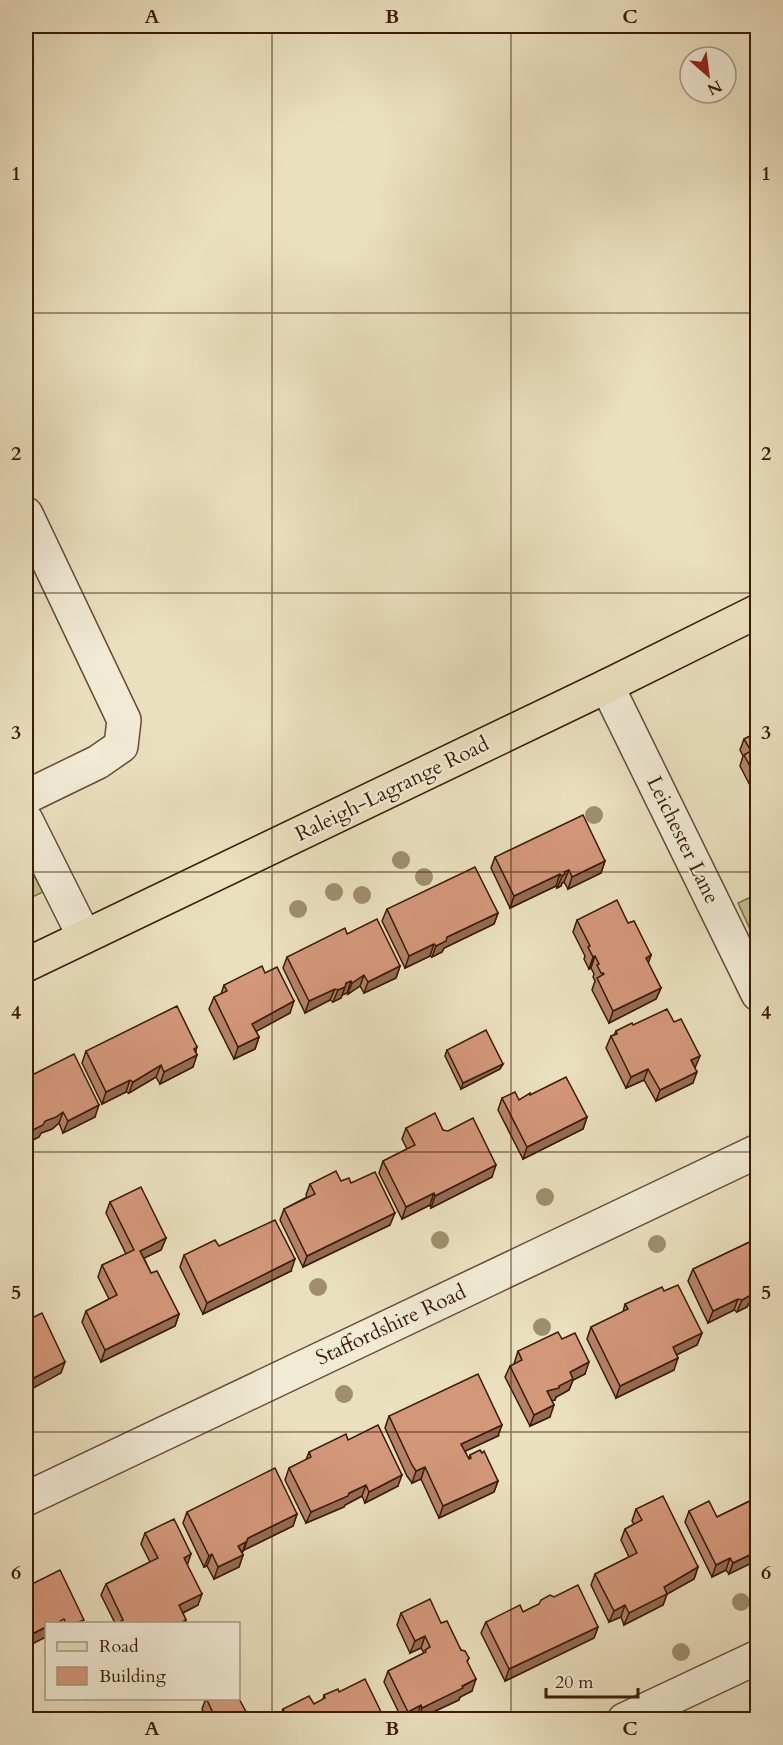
<svg xmlns="http://www.w3.org/2000/svg" width="783" height="1745" viewBox="0 0 783 1745" font-family="Cardo,serif">
	<style>
		.green { fill: #bfbf8c; stroke: #7c6d48; stroke-width: 1.5 }
		.lines { fill: none; stroke-linecap: round; stroke-linejoin: round }
		.minor-casing { stroke: #654c32; stroke-width: 36 }
		.major-casing { stroke: #391b04; stroke-width: 36 }
		.minor { stroke: #f1ead5; stroke-width: 33 }
		.major { stroke: #eadfbe; stroke-width: 33 }
		.tree { fill: #9f8e6e }
		.wall { fill: #b58269; stroke: #391b04; stroke-width: 1.5 }
		.shaded-wall { fill: #946a55; stroke: #391b04; stroke-width: 1.5 }
		.building { fill: #d3977a; stroke: #391b04; stroke-width: 1.5 }
		.grid { fill: none; stroke: #391b04; stroke-width: 1.5; stroke-opacity: 0.55 }
		.labels { text-anchor: middle; dominant-baseline: central; stroke-width: 4.5; stroke-linejoin: round; paint-order: stroke }
		.street-label { font-size: 21px; fill: #391b04; stroke: #f1ead5 }
		.neatline { fill: none; stroke: #391b04; stroke-width: 2 }
		.grid-label { font-size: 20px; text-anchor: middle; font-weight: bold; fill: #391b04 }
	</style>
	<rect width="100%" height="100%" fill="#eadfbe"/>
	<filter id="stains"><feTurbulence type="fractalNoise" baseFrequency=".00333" numOctaves="4"/><feColorMatrix values="0 0 0 0 .2 0 0 0 0 .09 0 0 0 0 .02 0 0 0 .5 -.17"/></filter>
	<radialGradient id="worn" r=".72"><stop offset=".6" stop-color="#630" stop-opacity="0"/><stop offset="1" stop-color="#630" stop-opacity=".3"/></radialGradient>
	<g class="green">
		<polygon points="26,861 43,892 26,900"/>
		<polygon points="757,894 758,939 755,940 738,903"/>
	</g>
	<g class="lines">
		<defs>
			<g id="minor">
				<polyline points="26,514 124,720 121,746 98,762 26,797"/>
				<polyline points="607,686 758,994"/>
				<polyline points="26,820 84,936"/>
				<polyline points="26,1499 758,1151"/>
				<polyline points="624,1720 758,1657"/>
			</g>
			<polyline id="major" points="26,965 607,686 758,611"/>
		</defs>
		<use href="#minor" class="minor-casing"/>
		<use href="#major" class="major-casing"/>
		<use href="#minor" class="minor"/>
		<use href="#major" class="major"/>
	</g>
	<g class="tree">
		<circle cx="594" cy="815" r="9"/>
		<circle cx="401" cy="860" r="9"/>
		<circle cx="424" cy="877" r="9"/>
		<circle cx="334" cy="892" r="9"/>
		<circle cx="362" cy="895" r="9"/>
		<circle cx="298" cy="909" r="9"/>
		<circle cx="545" cy="1197" r="9"/>
		<circle cx="440" cy="1240" r="9"/>
		<circle cx="657" cy="1244" r="9"/>
		<circle cx="318" cy="1287" r="9"/>
		<circle cx="542" cy="1327" r="9"/>
		<circle cx="344" cy="1394" r="9"/>
		<circle cx="741" cy="1602" r="9"/>
		<circle cx="681" cy="1652" r="9"/>
	</g>
	<g class="wall">
		<polygon points="758,732 758,801 740,766 743,756 740,750 744,739"/>
		<polygon points="495,857 605,861 601,873 568,889 564,882 562,883 561,886 557,888 556,886 510,908 491,868"/>
		<polygon points="387,909 498,913 494,924 444,948 442,952 432,957 430,956 405,968 382,921"/>
		<polygon points="577,920 628,923 651,955 648,963 661,988 656,999 609,1023 592,990 595,981 593,977 594,974 591,968 589,969 584,959 585,956 573,932"/>
		<polygon points="347,934 400,966 396,978 364,993 360,986 348,994 347,993 342,995 341,998 333,1002 330,1000 305,1013 283,968 287,957"/>
		<polygon points="265,973 290,1013 256,1031 259,1037 255,1049 234,1059 209,1009 214,997 221,994 224,985"/>
		<polygon points="633,1025 695,1068 693,1083 656,1101 644,1080 626,1088 606,1048 611,1036 614,1035 616,1031"/>
		<polygon points="447,1050 503,1064 500,1069 461,1089 445,1056"/>
		<polygon points="86,1051 196,1052 193,1067 160,1084 156,1077 129,1093 126,1092 102,1104 82,1063"/>
		<polygon points="26,1078 95,1117 63,1133 59,1123 52,1129 41,1133 39,1137 29,1142 26,1140"/>
		<polygon points="530,1095 587,1117 583,1129 523,1159 498,1110 502,1098 519,1100"/>
		<polygon points="406,1128 443,1130 492,1177 431,1208 430,1205 402,1219 379,1173 383,1161 407,1149 402,1139"/>
		<polygon points="341,1181 351,1183 390,1225 303,1267 280,1220 284,1209 307,1197 306,1195 310,1184"/>
		<polygon points="110,1202 166,1238 161,1250 144,1258 151,1273 179,1314 175,1326 101,1362 82,1322 86,1311 109,1299 98,1277 102,1265 126,1254 106,1213"/>
		<polygon points="758,1238 758,1299 749,1303 747,1307 737,1312 734,1310 708,1323 688,1281 693,1269"/>
		<polygon points="219,1246 291,1271 203,1314 180,1267 184,1255"/>
		<polygon points="664,1291 702,1333 697,1345 676,1355 674,1370 616,1398 587,1339 591,1327 623,1312 625,1304"/>
		<polygon points="562,1339 585,1374 573,1380 569,1390 556,1397 555,1400 552,1400 550,1417 530,1426 505,1377 510,1366 514,1364 518,1351"/>
		<polygon points="389,1416 498,1436 465,1451 468,1459 470,1455 498,1481 494,1492 439,1518 421,1479 412,1483 407,1476 385,1428"/>
		<polygon points="348,1440 398,1486 365,1503 362,1496 345,1505 344,1507 306,1523 285,1480 289,1468 306,1460 309,1452"/>
		<polygon points="758,1497 729,1574 726,1570 712,1577 685,1522 689,1511 717,1517"/>
		<polygon points="636,1509 698,1567 694,1579 667,1594 663,1605 624,1625 621,1617 609,1622 591,1585 595,1574 629,1557 621,1540 625,1529 634,1524 632,1521"/>
		<polygon points="187,1512 297,1514 293,1526 244,1550 242,1553 243,1555 239,1567 214,1579 207,1566 204,1567 183,1523"/>
		<polygon points="145,1533 187,1564 198,1605 183,1613 186,1620 185,1623 115,1623 101,1595 106,1584 150,1562 141,1544"/>
		<polygon points="539,1604 598,1627 594,1638 505,1681 481,1633 486,1622 523,1612"/>
		<polygon points="401,1613 441,1623 461,1650 469,1658 467,1662 472,1691 460,1697 459,1700 418,1719 416,1717 411,1719 402,1719 384,1682 388,1671 424,1653 421,1648 410,1653 397,1625"/>
		<polygon points="339,1692 383,1716 382,1719 279,1719 283,1709 314,1704 323,1700 324,1695"/>
		<polygon points="206,1698 238,1698 250,1719 206,1719 202,1709"/>
	</g>
	<g class="shaded-wall">
		<polygon points="605,861 601,873 568,889 572,877"/>
		<polygon points="569,870 564,882 562,883 561,886 557,888 564,872"/>
		<polygon points="560,874 556,886 510,908 514,896"/>
		<polygon points="498,913 494,924 444,948 442,952 432,957 436,946 447,937"/>
		<polygon points="434,944 430,956 405,968 409,956"/>
		<polygon points="651,955 647,967 646,958"/>
		<polygon points="595,956 591,968 589,969 593,957"/>
		<polygon points="400,966 396,978 364,993 368,982"/>
		<polygon points="364,975 360,986 348,994 352,983"/>
		<polygon points="351,981 347,993 342,995 346,983"/>
		<polygon points="345,987 341,998 333,1002 338,990"/>
		<polygon points="661,988 656,999 609,1023 613,1011"/>
		<polygon points="335,989 330,1000 305,1013 309,1001"/>
		<polygon points="294,1001 290,1013 248,1036 252,1024"/>
		<polygon points="259,1037 255,1049 234,1059 238,1047"/>
		<polygon points="197,1047 194,1057 197,1055 193,1067 160,1084 164,1072"/>
		<polygon points="700,1056 695,1068 691,1060"/>
		<polygon points="503,1064 500,1069 461,1089 463,1083"/>
		<polygon points="161,1065 156,1077 129,1093 133,1082"/>
		<polygon points="648,1069 644,1080 626,1088 631,1077"/>
		<polygon points="697,1072 693,1083 656,1101 660,1090"/>
		<polygon points="130,1080 126,1092 102,1104 106,1092"/>
		<polygon points="99,1105 95,1117 63,1133 68,1121"/>
		<polygon points="63,1112 59,1123 52,1129 41,1133 39,1137 29,1142 33,1130 45,1121"/>
		<polygon points="587,1117 583,1129 523,1159 527,1147"/>
		<polygon points="29,1128 26,1138 26,1130"/>
		<polygon points="496,1165 492,1177 431,1208 435,1196"/>
		<polygon points="434,1193 430,1205 402,1219 406,1207"/>
		<polygon points="395,1213 390,1225 303,1267 307,1256"/>
		<polygon points="166,1238 161,1250 136,1262 140,1251"/>
		<polygon points="295,1259 291,1271 203,1314 207,1303"/>
		<polygon points="758,1290 758,1299 749,1303 747,1307 737,1312 742,1300"/>
		<polygon points="738,1299 734,1310 708,1323 713,1311"/>
		<polygon points="179,1314 175,1326 101,1362 105,1350"/>
		<polygon points="702,1333 697,1345 668,1359 673,1347"/>
		<polygon points="678,1358 674,1370 616,1398 620,1386"/>
		<polygon points="65,1362 61,1373 26,1392 26,1382"/>
		<polygon points="589,1362 585,1374 573,1380 569,1390 556,1397 555,1400 543,1403 547,1391 559,1386 570,1372"/>
		<polygon points="554,1405 550,1417 530,1426 534,1415"/>
		<polygon points="502,1425 498,1436 457,1455 461,1444"/>
		<polygon points="425,1467 421,1479 412,1483 416,1471"/>
		<polygon points="402,1475 398,1486 365,1503 369,1492"/>
		<polygon points="498,1481 494,1492 439,1518 443,1506"/>
		<polygon points="366,1485 362,1496 345,1505 344,1507 306,1523 311,1512"/>
		<polygon points="297,1514 293,1526 244,1550 248,1538"/>
		<polygon points="246,1542 242,1553 238,1546"/>
		<polygon points="758,1551 758,1560 729,1574 733,1563"/>
		<polygon points="191,1554 187,1566 184,1558"/>
		<polygon points="212,1554 207,1566 204,1567 209,1556"/>
		<polygon points="243,1555 239,1567 214,1579 218,1567"/>
		<polygon points="730,1558 726,1570 712,1577 716,1565"/>
		<polygon points="698,1567 694,1579 667,1594 663,1605 624,1625 629,1613 664,1587"/>
		<polygon points="202,1594 198,1605 174,1617 179,1605"/>
		<polygon points="625,1605 621,1617 609,1622 614,1611"/>
		<polygon points="46,1627 46,1637 26,1647 26,1637"/>
		<polygon points="598,1627 594,1638 505,1681 509,1669"/>
		<polygon points="425,1636 421,1648 410,1653 415,1641"/>
		<polygon points="476,1679 472,1691 460,1697 459,1700 418,1719 422,1708"/>
		<polygon points="421,1705 416,1717 411,1719 405,1719 408,1712"/>
	</g>
	<g class="building">
		<polygon points="758,732 758,781 744,755 751,751 744,739"/>
		<polygon points="583,815 605,861 572,877 569,870 564,872 565,874 561,876 560,874 514,896 495,857"/>
		<polygon points="475,867 498,913 447,937 446,941 436,946 434,944 409,956 387,909"/>
		<polygon points="617,900 628,923 634,921 651,955 646,958 661,988 613,1011 597,978 604,974 603,973 601,973 597,965 599,964 595,956 593,957 588,947 590,946 577,920"/>
		<polygon points="377,919 400,966 368,982 364,975 352,983 351,981 346,983 345,987 338,990 335,989 309,1001 287,957 345,928 347,934"/>
		<polygon points="262,966 265,973 277,967 294,1001 252,1024 259,1037 238,1047 214,997 227,991 224,985"/>
		<polygon points="177,1006 197,1047 194,1049 197,1055 164,1072 161,1065 133,1082 130,1080 106,1092 86,1051"/>
		<polygon points="667,1009 674,1022 681,1019 700,1056 691,1060 697,1072 660,1090 648,1069 631,1077 611,1036 617,1034 616,1031 632,1023 633,1025"/>
		<polygon points="486,1030 503,1064 463,1083 447,1050"/>
		<polygon points="74,1054 99,1105 68,1121 63,1112 56,1117 45,1121 43,1125 33,1130 29,1128 26,1130 26,1078"/>
		<polygon points="566,1077 587,1117 527,1147 502,1098 515,1092 519,1100 530,1093 530,1095"/>
		<polygon points="435,1113 443,1130 448,1131 473,1118 496,1165 435,1196 434,1193 406,1207 383,1161 415,1145 406,1128"/>
		<polygon points="336,1171 341,1181 349,1178 351,1183 375,1172 395,1213 307,1256 284,1209 315,1194 310,1184"/>
		<polygon points="141,1187 166,1238 140,1251 151,1273 157,1271 179,1314 105,1350 86,1311 117,1295 102,1265 134,1250 110,1202"/>
		<polygon points="275,1220 295,1259 207,1303 184,1255 215,1240 219,1246"/>
		<polygon points="758,1238 758,1290 753,1292 751,1295 742,1300 738,1299 713,1311 693,1269"/>
		<polygon points="678,1285 702,1333 673,1347 678,1358 620,1386 591,1327 628,1309 625,1304 662,1287 664,1291"/>
		<polygon points="42,1313 65,1362 26,1382 26,1321"/>
		<polygon points="558,1332 562,1339 575,1333 589,1362 570,1372 573,1379 559,1386 559,1388 547,1391 554,1405 534,1415 510,1366 522,1360 518,1351"/>
		<polygon points="478,1374 502,1425 461,1444 469,1459 471,1458 470,1455 480,1450 482,1453 484,1451 498,1481 443,1506 425,1467 416,1471 412,1465 389,1416"/>
		<polygon points="378,1425 402,1475 369,1492 366,1485 349,1493 348,1496 311,1512 289,1468 311,1457 309,1452 346,1434 348,1440"/>
		<polygon points="275,1468 297,1514 248,1538 246,1542 238,1546 243,1555 218,1567 212,1554 209,1556 187,1512"/>
		<polygon points="663,1496 698,1567 664,1587 667,1594 629,1613 625,1605 614,1611 595,1574 637,1553 625,1529 642,1520 636,1509"/>
		<polygon points="758,1497 758,1551 733,1563 730,1558 716,1565 689,1511 709,1501 717,1517"/>
		<polygon points="174,1519 191,1554 184,1558 202,1594 179,1605 186,1620 180,1623 122,1623 121,1621 123,1620 106,1584 158,1558 145,1533"/>
		<polygon points="60,1570 84,1620 76,1623 66,1623 64,1619 57,1623 46,1623 46,1627 26,1637 26,1587"/>
		<polygon points="578,1585 598,1627 509,1669 486,1622 520,1605 523,1612 539,1604 541,1600 550,1595 554,1597"/>
		<polygon points="430,1599 441,1623 447,1621 461,1650 465,1651 469,1658 467,1661 476,1679 462,1686 463,1688 422,1708 421,1705 408,1712 388,1671 426,1652 425,1650 430,1647 425,1636 415,1641 401,1613"/>
		<polygon points="365,1679 383,1716 377,1719 288,1719 283,1709 309,1696 314,1704 325,1698 324,1695 338,1689 339,1692"/>
		<polygon points="238,1697 250,1719 216,1719 206,1698 238,1698"/>
	</g>
	<path class="grid" d="M 272,26 L 272,1720M 511,26 L 511,1720M 26,313 L 758,313M 26,593 L 758,593M 26,872 L 758,872M 26,1152 L 758,1152M 26,1432 L 758,1432"/>
	<g class="labels">
		<g class="street-label">
			<text transform="translate(392 789) rotate(-26)">Raleigh-Lagrange Road</text>
			<text transform="translate(683 840) rotate(64)">Leichester Lane</text>
			<text transform="translate(391 1325) rotate(-25)">Staffordshire Road</text>
		</g>
	</g>
	<rect width="783" height="1745" fill="none" stroke="#eadfbe" stroke-width="66"/>
	<rect x="45" y="1622" width="195" height="78" fill="#f1ead5" stroke="#a79781" stroke-width="1.5"/>
	<rect x="57" y="1642" width="30" height="9" fill="#eadfbe" stroke="#a79781" stroke-width="1.5"/>
	<text x="99" y="1652" font-size="18" fill="#391b04">Road</text>
	<rect x="57" y="1667" width="30" height="18" fill="#d3977a" stroke="#a79781" stroke-width="1.5"/>
	<text x="99" y="1682" font-size="18" fill="#391b04">Building</text>
	<g transform="translate(708 75) rotate(152)"><circle r="28" fill="#f1ead5" stroke="#a79781" stroke-width="1.5"/>
	<path d="M0-4.5L10 22L0 15L-10 22Z" fill="#8f2418"/>
	<text y="-9" font-size="16" font-weight="bold" text-anchor="middle" fill="#391b04">N</text>
	</g>
	<path d="M546 1688v9h92v-9" fill="none" stroke="#391b04" stroke-width="3"/>
	<text x="555" y="1688" font-size="18" fill="#391b04" stroke="#f1ead5" stroke-width="4.5" paint-order="stroke">20 m</text>
	<rect x="33" y="33" width="717" height="1679" class="neatline"/>
	<g class="grid-label">
		<text x="152" y="23">A</text>
		<text x="392" y="23">B</text>
		<text x="630" y="23">C</text>
		<text x="16" y="180">1</text>
		<text x="766" y="180">1</text>
		<text x="16" y="460">2</text>
		<text x="766" y="460">2</text>
		<text x="16" y="739">3</text>
		<text x="766" y="739">3</text>
		<text x="16" y="1019">4</text>
		<text x="766" y="1019">4</text>
		<text x="16" y="1299">5</text>
		<text x="766" y="1299">5</text>
		<text x="16" y="1579">6</text>
		<text x="766" y="1579">6</text>
		<text x="152" y="1735">A</text>
		<text x="392" y="1735">B</text>
		<text x="630" y="1735">C</text>
	</g>
	<rect width="100%" height="100%" filter="url(#stains)"/>
	<rect width="100%" height="100%" fill="url(#worn)"/>
</svg>
